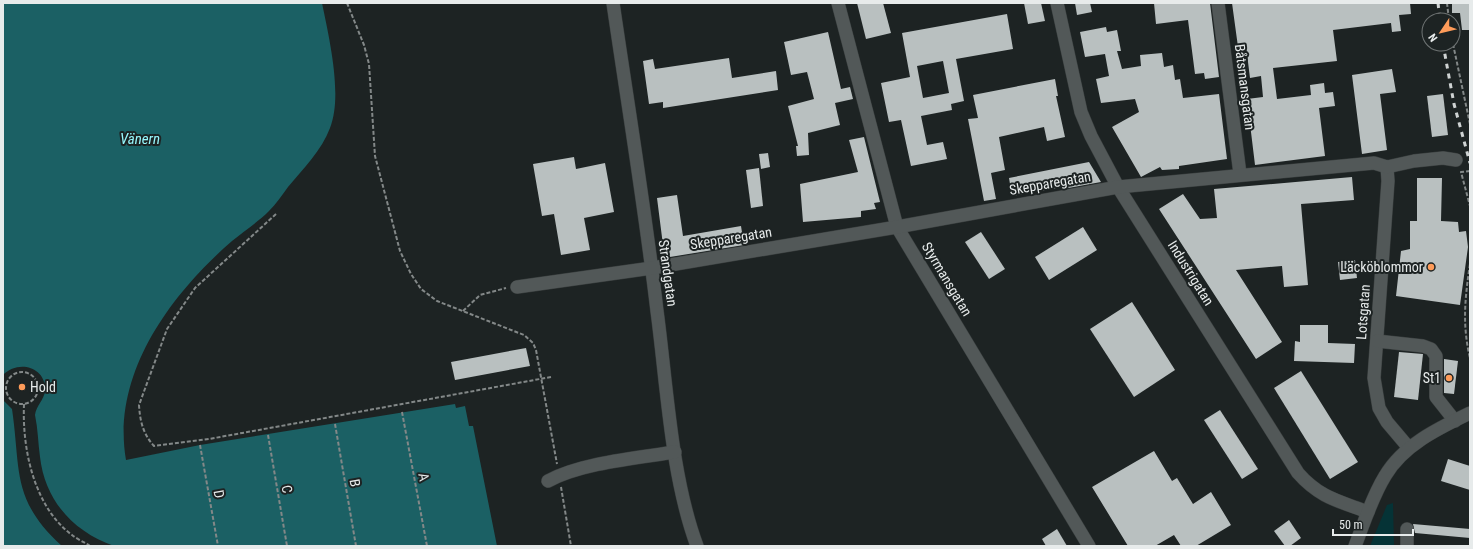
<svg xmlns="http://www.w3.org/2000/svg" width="1473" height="549" viewBox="0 0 1473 549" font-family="'Roboto Condensed',sans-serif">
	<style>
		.green { fill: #053336 }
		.water { fill: #1b6064 }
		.building { fill: #b9c0c0; fill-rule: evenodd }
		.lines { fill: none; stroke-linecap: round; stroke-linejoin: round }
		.minor-casing { stroke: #383d3d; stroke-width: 14 }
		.path { stroke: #838888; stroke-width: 2; stroke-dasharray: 4 2; stroke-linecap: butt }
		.minor { stroke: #525858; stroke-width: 13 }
		.rail { stroke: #cfd3d3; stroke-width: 3; stroke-dasharray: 5 5; stroke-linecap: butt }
		.poi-dot { fill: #fe9b59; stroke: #1d2323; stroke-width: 1.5 }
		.labels { text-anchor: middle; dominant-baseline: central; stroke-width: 4; stroke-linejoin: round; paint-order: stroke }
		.street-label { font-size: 14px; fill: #e7ebeb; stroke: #1d2323 }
		.poi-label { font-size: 14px; fill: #e7ebeb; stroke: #1d2323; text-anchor: end }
		.water-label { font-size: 15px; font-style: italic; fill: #97f7fc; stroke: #1d2323 }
	</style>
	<rect width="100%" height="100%" fill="#1d2323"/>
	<polygon class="green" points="1393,503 1394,546 1370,546 1387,505"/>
	<g class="water">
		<path d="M 3,3 L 322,3 C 329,37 343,96 330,128 C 322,150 303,169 288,187 C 282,195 276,204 269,211 C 258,222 244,231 232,241 C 171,294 111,374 126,460 L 200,445 L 455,404 L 456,408 L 465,406 L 469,426 L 473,426 L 497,546 L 114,546 C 74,532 45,501 40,457 C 38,443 38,429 35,415 C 36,406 44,400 45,391 C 47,367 18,359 3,375 Z"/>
		<path d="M 3,400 L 12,409 C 21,470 11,500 62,546 L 3,546 Z"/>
	</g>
	<g class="building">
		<polygon points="857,3 883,3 891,33 866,39"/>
		<polygon points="1024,3 1041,3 1045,21 1028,24"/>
		<polygon points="1075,3 1090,3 1092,12 1077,15"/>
		<polygon points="1154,3 1210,3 1219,77 1205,79 1204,73 1195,74 1188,20 1156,24"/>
		<polygon points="1232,3 1410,3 1411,14 1399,15 1401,31 1392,32 1391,23 1333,30 1337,61 1273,68 1277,99 1311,95 1310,85 1324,83 1325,93 1333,92 1335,106 1319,108 1325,156 1255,165 1247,99 1263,97 1261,76 1250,78 1246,46 1238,47"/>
		<polygon points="1452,3 1470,3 1470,30 1462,30 1460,13 1452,13"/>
		<path d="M 1007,14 L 1013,49 L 956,59 L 964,101 L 951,104 L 952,110 L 921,116 L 927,145 L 943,142 L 947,159 L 911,166 L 901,120 L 889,122 L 881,83 L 910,77 L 902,33 ZM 943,61 L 949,93 L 923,98 L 917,66 Z"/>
		<polygon points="1106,27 1107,32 1117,30 1121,51 1117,51 1122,69 1141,66 1140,55 1162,53 1164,67 1173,65 1175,80 1180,79 1183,98 1219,94 1227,159 1179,166 1179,169 1162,170 1160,167 1141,177 1112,127 1139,112 1135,99 1101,103 1096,79 1109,76 1105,54 1085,57 1080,32"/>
		<polygon points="828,32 841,89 850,87 853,99 835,103 840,125 808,133 809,155 797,156 796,146 798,146 788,106 814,99 807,72 791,75 784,42"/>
		<polygon points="729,58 732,78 776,71 778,90 663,108 663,102 649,104 643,61 653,59 655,69"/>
		<polygon points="1392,69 1396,92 1380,94 1387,150 1362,154 1352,75"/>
		<polygon points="1055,79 1058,96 1056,96 1065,137 1047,141 1044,127 999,137 1005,170 991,173 996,199 984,201 968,119 978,118 973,95"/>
		<polygon points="1443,94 1448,135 1432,137 1427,96"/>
		<polygon points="864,137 880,202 874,203 876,209 861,211 861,217 803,222 800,184 858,172 849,140"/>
		<polygon points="768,153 770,167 761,169 759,154"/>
		<polygon points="574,157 576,169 605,163 614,212 584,218 590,250 561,255 554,214 542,216 533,164"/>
		<polygon points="1089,162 1101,182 1063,189 1062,187 1012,196 1009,178"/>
		<polygon points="759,168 763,206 751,208 746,170"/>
		<polygon points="1352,177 1354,200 1301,204 1308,285 1284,287 1282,266 1236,270 1282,342 1256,359 1159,209 1183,194 1200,219 1217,218 1214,189"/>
		<polygon points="1417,178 1442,178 1441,221 1458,222 1459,232 1466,231 1468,247 1460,305 1396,296 1401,251 1410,249 1410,221 1417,221"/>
		<polygon points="677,195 683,236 741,226 744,245 670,257 664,253 657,198"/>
		<polygon points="1083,227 1097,250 1049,280 1035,257"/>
		<polygon points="981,232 1005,269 989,279 965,242"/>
		<polygon points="1355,260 1357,278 1340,280 1338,262"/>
		<polygon points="1132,302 1175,370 1134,397 1090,329"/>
		<polygon points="1300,325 1328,325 1328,343 1355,344 1354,363 1294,361 1295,341 1300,342"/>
		<polygon points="526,348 530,366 455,380 451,362"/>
		<polygon points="1399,352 1423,354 1418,400 1394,397"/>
		<polygon points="1444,359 1458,361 1454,394 1444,393"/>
		<polygon points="1301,371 1358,462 1330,479 1274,388"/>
		<polygon points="1220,410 1258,469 1242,479 1204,420"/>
		<polygon points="1154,451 1172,481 1177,478 1193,504 1211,492 1231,525 1196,546 1181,546 1174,535 1155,546 1128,546 1092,487"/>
		<polygon points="1448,459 1470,466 1470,490 1441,481"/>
		<polygon points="1289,520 1301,538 1290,546 1285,546 1274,531"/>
		<polygon points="1413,524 1470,529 1470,538 1415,533"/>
		<polygon points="1057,529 1067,546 1046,546 1042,539"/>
	</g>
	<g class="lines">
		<defs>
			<g id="minor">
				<path d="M 613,3 C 628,106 645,208 657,311 C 667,386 671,476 697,546"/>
				<polyline points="838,3 897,227 1089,546"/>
				<path d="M 1057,3 L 1081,112 L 1091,136 L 1118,187 L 1298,473 C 1320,498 1339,501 1368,512"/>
				<polyline points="1218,3 1240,174"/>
				<polyline points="1387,167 1388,181 1374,378 1379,408 1387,422 1409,448"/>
				<polyline points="517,287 652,268 897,227 1118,187 1374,163 1387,167 1414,161 1443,158 1456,160"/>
				<polyline points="1377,341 1423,346 1431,349 1436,356 1436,397 1455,421"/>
				<path d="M 548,481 C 581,463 637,458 675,452"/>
				<path d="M 1355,546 C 1364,523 1372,497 1385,476 C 1403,445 1439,428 1470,413"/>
				<polyline points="1407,546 1407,529"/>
			</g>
		</defs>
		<use href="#minor" class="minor-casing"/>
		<g class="path">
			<polyline points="347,3 364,45 369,64 375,156 400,251 411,274 421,289 437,301 524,335 533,343 536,350 557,464"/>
			<polyline points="1447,3 1449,20"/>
			<polyline points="1453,44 1470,124"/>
			<polyline points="1470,171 1461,172 1470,206"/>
			<path d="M 276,214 L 195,288 L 167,329 L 139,405 C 140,421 143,434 154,446 L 209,439 L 551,377"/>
			<path d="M 1470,264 C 1465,297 1462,325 1470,358"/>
			<polyline points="463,311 480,295 506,288"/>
			<circle cx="22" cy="388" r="16"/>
			<path d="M 24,404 C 22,449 34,507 72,535 C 77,539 84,542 90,546"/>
			<polyline points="402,412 427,546"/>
			<polyline points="335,424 356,546"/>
			<polyline points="268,435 287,546"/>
			<polyline points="200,445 218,546"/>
			<polyline points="561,487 571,546"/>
		</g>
		<use href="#minor" class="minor"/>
		<g class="rail">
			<polyline points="1438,3 1440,20"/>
			<polyline points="1443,44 1454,104 1470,163"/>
		</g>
	</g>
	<g class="poi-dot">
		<circle cx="1431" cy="267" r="4"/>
		<circle cx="1449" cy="378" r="4"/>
		<circle cx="22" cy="387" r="4"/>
	</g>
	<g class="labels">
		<g class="street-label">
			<text transform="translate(1245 87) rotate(83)">Båtsmansgatan</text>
			<text transform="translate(1050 183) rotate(-10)">Skepparegatan</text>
			<text transform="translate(731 238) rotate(-9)">Skepparegatan</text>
			<text transform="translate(668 273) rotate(82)">Strandgatan</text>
			<text transform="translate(1191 273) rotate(58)">Industrigatan</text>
			<text transform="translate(947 279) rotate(59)">Styrmansgatan</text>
			<text transform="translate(1363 312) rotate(-86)">Lotsgatan</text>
			<text transform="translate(424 477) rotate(79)">A</text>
			<text transform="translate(355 483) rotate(80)">B</text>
			<text transform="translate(287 489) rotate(80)">C</text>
			<text transform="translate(219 494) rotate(80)">D</text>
		</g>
		<g class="poi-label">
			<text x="1423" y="267">Läcköblommor</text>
			<text x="1441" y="378">St1</text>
			<text x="30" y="387" text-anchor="start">Hold</text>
		</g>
		<g class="water-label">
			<text x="140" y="139">Vänern</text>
		</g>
	</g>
	<rect width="1473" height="549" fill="none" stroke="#e7ebeb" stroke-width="8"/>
	<g transform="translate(1441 32) rotate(235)"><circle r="19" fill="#1d2323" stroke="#6e7373"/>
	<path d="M0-3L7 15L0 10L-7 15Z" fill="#fe9b59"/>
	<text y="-6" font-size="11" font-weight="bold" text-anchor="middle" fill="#e7ebeb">N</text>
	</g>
	<path d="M1333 529v6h80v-6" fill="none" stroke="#e7ebeb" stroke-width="2"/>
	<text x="1339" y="529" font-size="12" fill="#e7ebeb" stroke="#1d2323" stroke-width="3" paint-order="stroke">50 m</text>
</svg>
